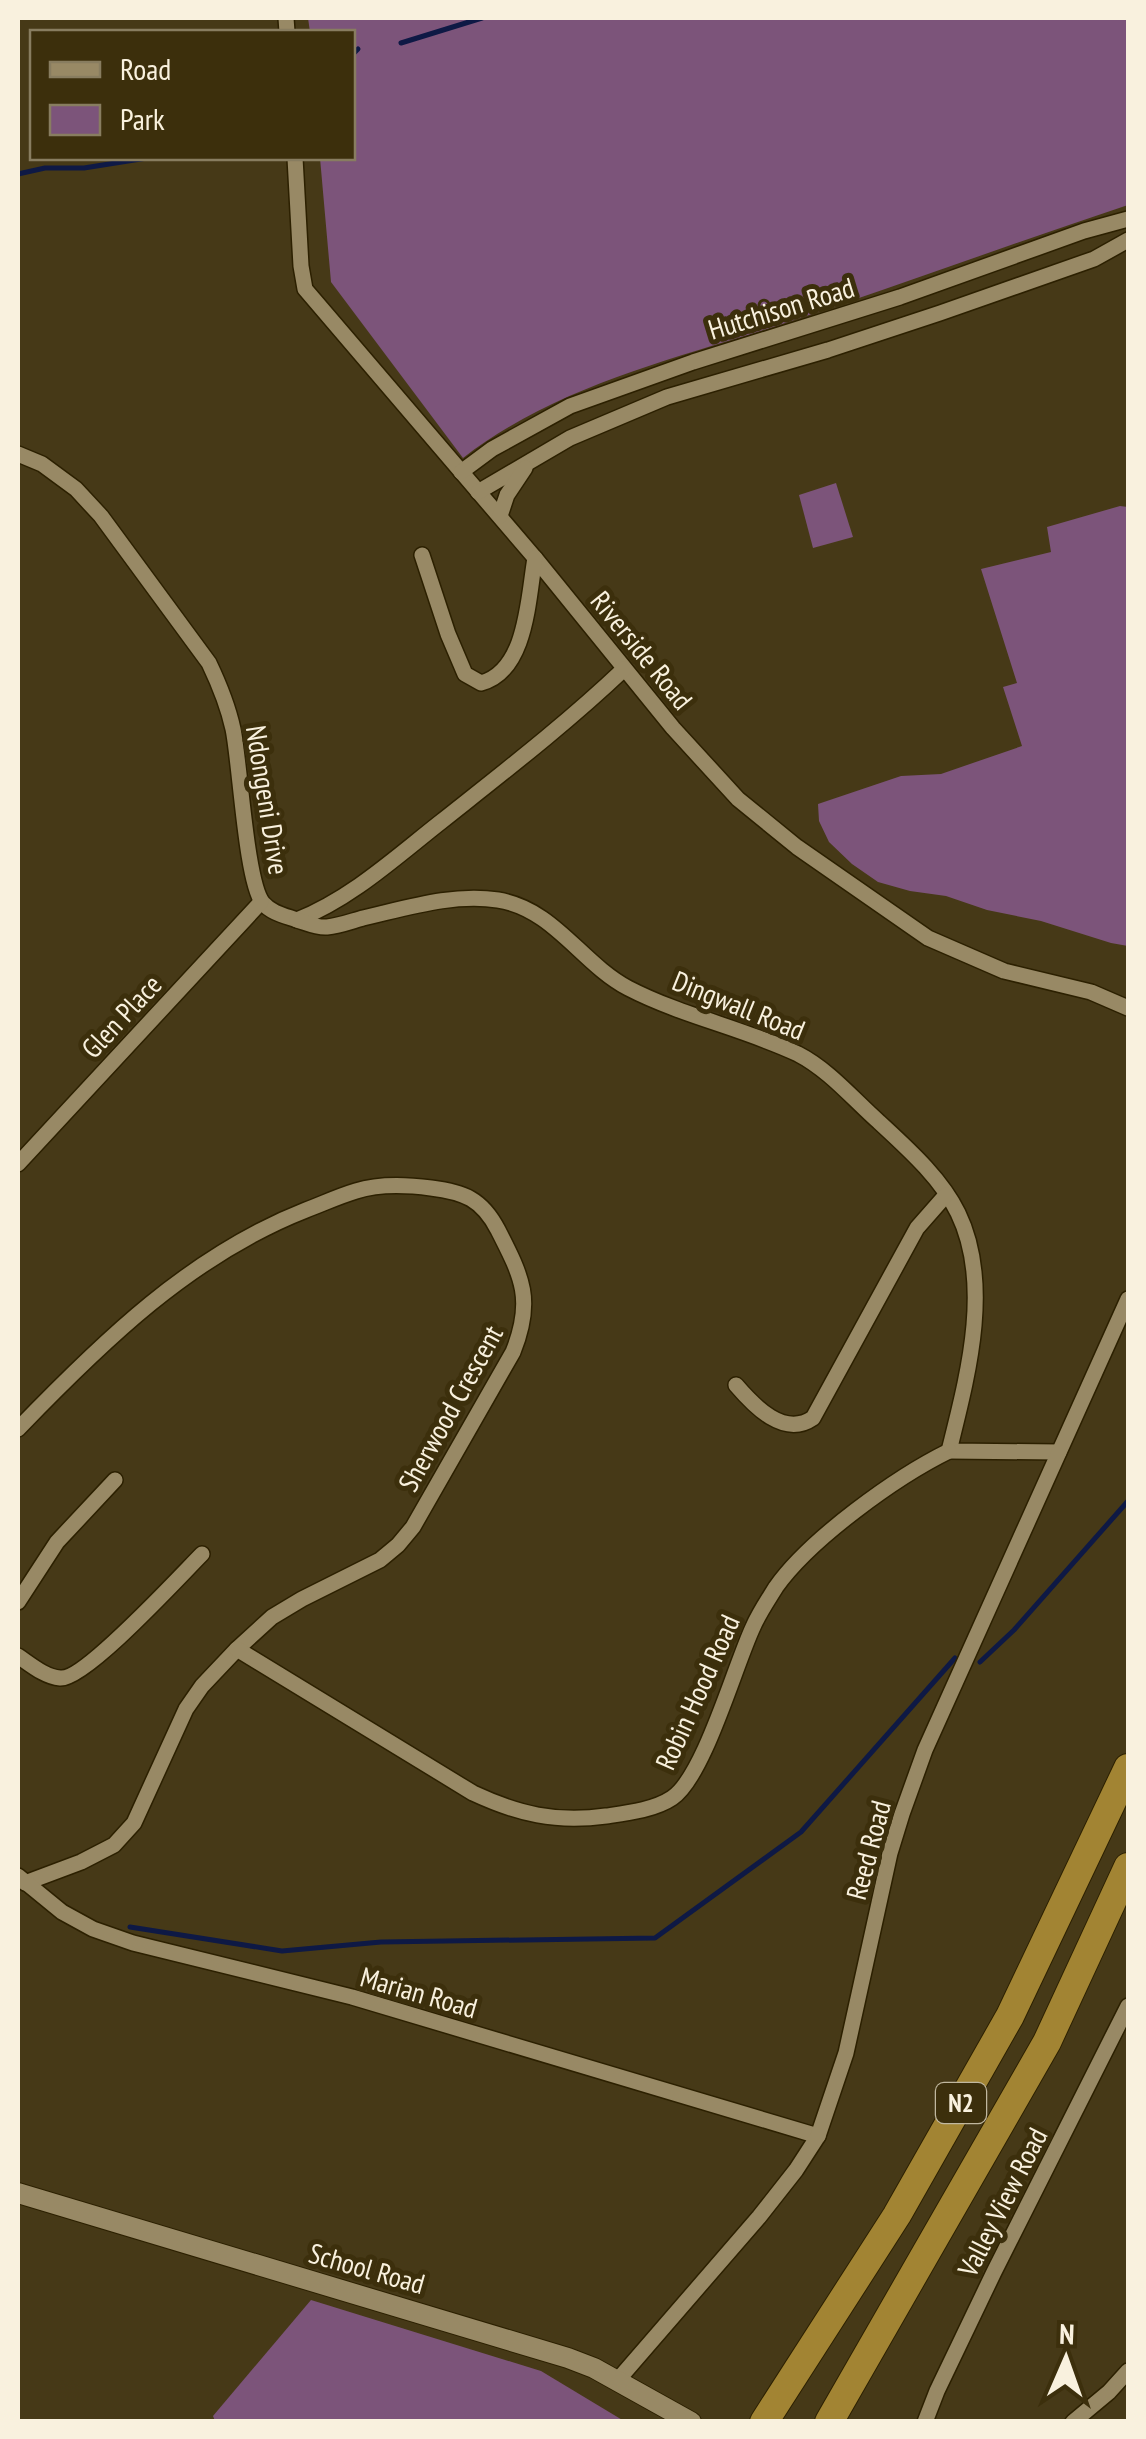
<svg xmlns="http://www.w3.org/2000/svg" width="1146" height="2439" viewBox="0 0 1146 2439" font-family="'PT Sans Narrow',sans-serif">
	<style>
		.green { fill: #7c547a }
		.lines { fill: none; stroke-linecap: round; stroke-linejoin: round }
		.stream { stroke: #0e1945; stroke-width: 5 }
		.minor-casing { stroke: #2c2000; stroke-width: 18 }
		.tertiary-casing { stroke: #2c2000; stroke-width: 22 }
		.motorway-casing { stroke: #2c2000; stroke-width: 30 }
		.minor { stroke: #988965; stroke-width: 15 }
		.tertiary { stroke: #988965; stroke-width: 20 }
		.motorway { stroke: #a28433; stroke-width: 28 }
		.labels { text-anchor: middle; dominant-baseline: central; stroke-width: 10; stroke-linejoin: round; paint-order: stroke }
		.shield { fill: #3c2f0c; stroke: #c0b79f; stroke-width: 2.5 }
		.shield-label { font-size: 25px; font-weight: bold; fill: #f9f1de }
		.street-label { font-size: 28px; fill: #f9f1de; stroke: #3c2f0c }
	</style>
	<rect width="100%" height="100%" fill="#463917"/>
	<g class="green">
		<path d="M 308,18 L 1128,18 L 1128,205 C 1011,244 894,287 776,326 C 667,361 555,387 463,458 L 331,282 L 320,158 L 352,158 L 352,32 L 310,32 Z"/>
		<polygon points="836,483 853,537 813,548 799,495"/>
		<polygon points="1120,506 1128,507 1128,946 1111,943 1041,921 987,910 946,896 910,891 878,882 852,864 829,842 819,821 818,804 901,776 941,774 1022,746 1003,687 1017,683 981,569 1051,552 1047,527"/>
		<polygon points="311,2300 541,2371 624,2421 215,2421 213,2416"/>
	</g>
	<g class="lines">
		<g class="stream">
			<polyline points="401,43 482,18"/>
			<polyline points="352,55 358,49"/>
			<polyline points="18,174 45,168 84,168 147,158"/>
			<polyline points="980,1662 1014,1630 1128,1501"/>
			<polyline points="130,1927 282,1951 381,1942 655,1938 801,1832 955,1658"/>
		</g>
		<defs>
			<g id="minor">
				<polyline points="286,18 287,32"/>
				<polyline points="295,158 301,266 305,289 535,558 673,728 738,799 797,847 928,938 1004,971 1091,992 1128,1008"/>
				<path d="M 18,454 L 42,464 L 76,489 L 101,516 L 209,663 C 219,684 228,706 233,729 C 240,762 246,883 263,903 C 271,913 286,916 297,920 C 352,898 396,857 442,821 C 505,771 566,724 624,669"/>
				<polyline points="461,472 492,449 570,406 693,362 900,297 1084,231 1128,219"/>
				<polyline points="478,492 570,438 667,397 828,350 940,313 1094,259 1128,240"/>
				<polyline points="500,516 507,495 525,468"/>
				<path d="M 422,555 L 448,634 L 465,674 L 481,683 C 527,671 528,598 535,558"/>
				<path d="M 297,920 C 307,923 317,928 327,927 C 339,926 352,921 363,918 C 407,908 453,893 498,900 C 554,909 581,963 628,988 C 682,1016 743,1028 798,1054 C 829,1070 853,1099 879,1122 C 907,1148 941,1178 958,1213 C 993,1285 967,1378 949,1451 L 1059,1452"/>
				<polyline points="18,1164 261,902"/>
				<path d="M 736,1385 C 754,1406 784,1438 813,1418 L 917,1228 L 946,1195"/>
				<path d="M 18,1429 C 102,1342 191,1255 306,1210 C 322,1204 339,1196 356,1191 C 378,1184 408,1185 431,1188 C 464,1192 482,1199 498,1230 C 522,1277 534,1300 513,1352 L 413,1527 L 398,1545 L 380,1560 L 302,1599 L 272,1617 L 237,1649 L 202,1686 L 186,1709 L 134,1823 L 114,1845 L 81,1862 L 25,1883"/>
				<polyline points="18,1602 57,1542 115,1480"/>
				<path d="M 237,1649 L 473,1793 C 518,1814 556,1823 606,1816 C 627,1813 654,1810 672,1798 C 704,1777 735,1665 753,1627 C 759,1613 768,1600 776,1587 C 810,1539 896,1477 949,1451"/>
				<path d="M 18,1656 C 30,1664 45,1677 60,1678 C 84,1681 181,1575 202,1554"/>
				<polyline points="18,1876 62,1912 93,1929 133,1943 352,1997 818,2136"/>
				<polyline points="617,2381 759,2217 796,2170 818,2136 846,2053 890,1853 902,1814 925,1750 1128,1299"/>
				<polyline points="925,2422 937,2391 994,2272 1128,2006"/>
				<polyline points="1073,2422 1109,2392 1128,2371"/>
			</g>
			<polyline id="tertiary" points="18,2193 568,2358 594,2368 691,2422"/>
			<g id="motorway">
				<polyline points="764,2422 897,2215 1010,2016 1128,1768"/>
				<polyline points="829,2422 1047,2042 1128,1867"/>
			</g>
		</defs>
		<use href="#minor" class="minor-casing"/>
		<use href="#tertiary" class="tertiary-casing"/>
		<use href="#motorway" class="motorway-casing"/>
		<use href="#minor" class="minor"/>
		<use href="#tertiary" class="tertiary"/>
		<use href="#motorway" class="motorway"/>
	</g>
	<g class="labels">
		<rect class="shield" x="936" y="2083" width="50" height="40" rx="8"/>
		<g class="shield-label">
			<text x="961" y="2103">N2</text>
		</g>
		<g class="street-label">
			<text transform="translate(781 308) rotate(-17)">Hutchison Road</text>
			<text transform="translate(642 650) rotate(51)">Riverside Road</text>
			<text transform="translate(268 800) rotate(81)">Ndongeni Drive</text>
			<text transform="translate(739 1005) rotate(22)">Dingwall Road</text>
			<text transform="translate(121 1016) rotate(-47)">Glen Place</text>
			<text transform="translate(450 1408) rotate(-61)">Sherwood Crescent</text>
			<text transform="translate(697 1692) rotate(-66)">Robin Hood Road</text>
			<text transform="translate(868 1850) rotate(-75)">Reed Road</text>
			<text transform="translate(419 1992) rotate(16)">Marian Road</text>
			<text transform="translate(1002 2202) rotate(-63)">Valley View Road</text>
			<text transform="translate(367 2268) rotate(16)">School Road</text>
		</g>
	</g>
	<rect width="1146" height="2439" fill="none" stroke="#f9f1de" stroke-width="40"/>
	<rect x="30" y="30" width="325" height="130" fill="#3c2f0c" stroke="#887d60" stroke-width="2.5"/>
	<rect x="50" y="62" width="50" height="15" fill="#988965" stroke="#887d60" stroke-width="2.5"/>
	<text x="120" y="80" font-size="30" fill="#f9f1de">Road</text>
	<rect x="50" y="105" width="50" height="30" fill="#7c547a" stroke="#887d60" stroke-width="2.5"/>
	<text x="120" y="130" font-size="30" fill="#f9f1de">Park</text>
	<g transform="translate(1066 2359) rotate(2)" stroke="#3c2f0c" stroke-width="8" paint-order="stroke">
	<path d="M0-8L18 38L0 25L-18 38Z" fill="#f9f1de"/>
	<text y="-15" font-size="28" font-weight="bold" text-anchor="middle" fill="#f9f1de">N</text>
	</g>
</svg>
